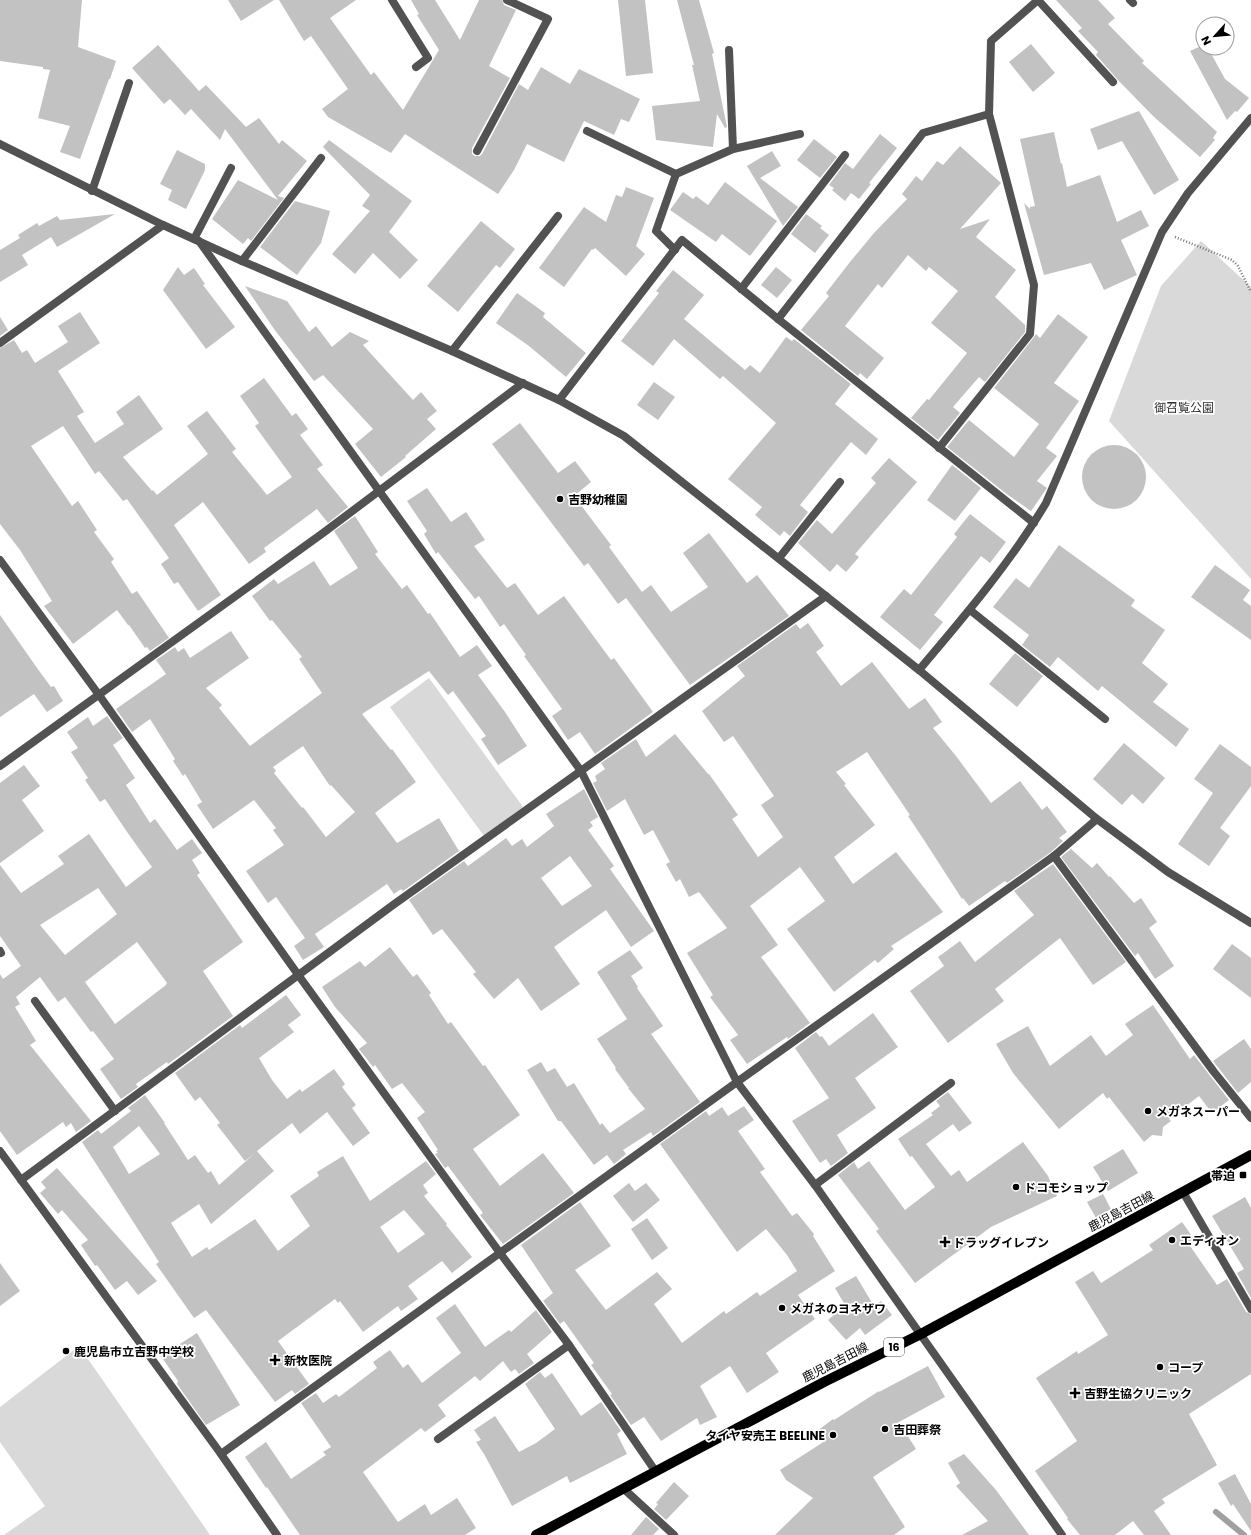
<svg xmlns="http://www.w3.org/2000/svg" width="1251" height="1535" viewBox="0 0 1251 1535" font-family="Poppins,'Noto Sans JP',sans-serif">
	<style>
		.green { fill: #d9d9d9 }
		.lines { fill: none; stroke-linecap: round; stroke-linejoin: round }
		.stream { stroke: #a0a0a0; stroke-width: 6 }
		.building { fill: #c2c2c2; fill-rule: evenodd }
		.path { stroke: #747474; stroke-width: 2.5; stroke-dasharray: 1 2; stroke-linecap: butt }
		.service { stroke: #525252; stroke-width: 8 }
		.minor { stroke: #525252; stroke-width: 8 }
		.tertiary { stroke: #525252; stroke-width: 8 }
		.primary { stroke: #000; stroke-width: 10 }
		.poi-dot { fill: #000; stroke: #fff; stroke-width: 1.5 }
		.labels { text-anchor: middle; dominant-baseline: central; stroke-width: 3.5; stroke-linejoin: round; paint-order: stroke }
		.shield { fill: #fff; stroke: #4c4c4c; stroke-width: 1 }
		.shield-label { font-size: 11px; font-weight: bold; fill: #000 }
		.park-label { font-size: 12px; fill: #303030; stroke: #fff }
		.poi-label { font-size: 12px; font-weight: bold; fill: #000; stroke: #fff; text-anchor: start }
		.street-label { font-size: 12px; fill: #000; stroke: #fff }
	</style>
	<rect width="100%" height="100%" fill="#fff"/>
	<g class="green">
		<polygon points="1201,241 1251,287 1251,579 1109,421 1161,286"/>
		<polygon points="429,678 523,807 484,836 390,707"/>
		<polygon points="79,1346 210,1535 4,1535 45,1506 0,1442 0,1407"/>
	</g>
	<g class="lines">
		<polyline class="stream" points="1216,1512 1244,1535"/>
	</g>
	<g class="building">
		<polygon points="0,0 82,0 78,47 116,61 110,79 109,79 80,159 60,152 70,126 38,118 50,70 43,69 43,67 0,61"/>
		<polygon points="228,0 274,0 241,21"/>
		<polygon points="279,0 356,0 330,18 371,75 374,72 403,110 439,50 417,15 419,14 411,0 435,0 460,40 479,0 502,0 504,5 516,10 489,66 510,78 472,148 472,154 475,156 480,156 482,154 519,84 528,90 541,67 570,84 579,69 640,99 629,122 621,119 614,135 584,121 564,162 527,144 514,170 498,194 405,134 391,153 328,117 322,109 348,89 311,36 304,41"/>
		<polygon points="618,0 645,0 653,73 626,76"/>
		<polygon points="677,0 699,0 714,53 712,54 727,127 725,128 717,114 713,147 656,140 652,106 700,101 692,65 694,65"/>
		<polygon points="1056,0 1098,0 1115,18 1108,24 1144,61 1142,63 1217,132 1213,138 1215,140 1200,157 1154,117 1118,80 1096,55 1098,52 1078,31 1082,28"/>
		<polygon points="1031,44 1055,73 1033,92 1009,62"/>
		<polygon points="158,45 199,91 206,85 246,127 259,118 279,144 282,140 307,161 278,196 284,198 251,241 248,238 243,244 212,219 238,180 278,200 225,129 220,140 191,109 185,115 170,99 164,104 132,68"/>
		<polygon points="1203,45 1203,48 1208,48 1225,79 1249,98 1237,112 1235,111 1227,120 1190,51"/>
		<polygon points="1139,111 1179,180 1154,195 1122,141 1098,150 1090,129"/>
		<polygon points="1054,132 1061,164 1062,163 1067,187 1100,175 1117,222 1141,210 1149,226 1121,240 1137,275 1104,290 1091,263 1044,275 1024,203 1030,209 1030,207 1035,206 1020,139"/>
		<polygon points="880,134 897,148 869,183 871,184 859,199 851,193 845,201 832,190 834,188 829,185 845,163 853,169"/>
		<polygon points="814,139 837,157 820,178 797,160"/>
		<polygon points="329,140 412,201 389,232 418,260 400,279 373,253 355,274 332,254 370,211 362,206 370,195 323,147"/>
		<polygon points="960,146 1001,183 960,229 990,219 976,237 1016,270 995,297 1025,325 1025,332 985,382 979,377 953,407 960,413 938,440 911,418 927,399 929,400 967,353 931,323 958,291 929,267 926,271 908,255 882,288 878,284 845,326 884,358 867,379 860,373 858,376 801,330 829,296 826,293 850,262 874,233 907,199 902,194 916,176 922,181 937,161 943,165"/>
		<polygon points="177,150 205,164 205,170 186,209 168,200 172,190 160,184"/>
		<polygon points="772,151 781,166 760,178 798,207 783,226 747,166"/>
		<polygon points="725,182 777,221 750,256 722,234 716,242 670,210 683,192 693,199 696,196 708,205"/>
		<polygon points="626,187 654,198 636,246 645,254 626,276 595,248 593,250 592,249 564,287 539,268 584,207 606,222 616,195 622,197"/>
		<polygon points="295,201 330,211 321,243 297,275 260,247"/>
		<polygon points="115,214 57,247 51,237 22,255 28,265 0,282 0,250 20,238 18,235 37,223 39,226 57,216 60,220"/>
		<polygon points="806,214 822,226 820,228 829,235 815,253 791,234"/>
		<polygon points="481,221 515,249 500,268 496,265 458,312 427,286"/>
		<polygon points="178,267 184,275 194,268 205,284 203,285 235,327 206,349 163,290"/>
		<polygon points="776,267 792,280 777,298 761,285"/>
		<polygon points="673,270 704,295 684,319 745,370 750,365 760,373 786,337 792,341 794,339 851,384 835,404 878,439 866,455 851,442 800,505 808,512 790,536 784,531 780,536 755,515 762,507 728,479 776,423 723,376 720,379 674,339 653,366 621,341 659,293 656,291"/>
		<polygon points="245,286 287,301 309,332 316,326 332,347 350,332 369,341 363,345 413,400 421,392 437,411 427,419 436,429 405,456 406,457 381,477 355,444 373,429 323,375 314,381 274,329"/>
		<polygon points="517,293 545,313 543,317 586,353 566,377 529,346 496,323"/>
		<polygon points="80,312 100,343 58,371 84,412 77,416 95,443 124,424 116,412 139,395 163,429 123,457 152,491 153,490 157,495 208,454 187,426 207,411 236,449 232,452 267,495 292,477 255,426 259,423 240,396 264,378 292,416 296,413 308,429 300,435 323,465 317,469 348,507 328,523 317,509 264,548 266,552 249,564 203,502 174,525 221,595 198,611 178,582 174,584 161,564 169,558 127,499 123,501 99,471 95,474 63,426 31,446 72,506 78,501 97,530 94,532 114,559 111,562 132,594 137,591 169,638 150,651 147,647 145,648 129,625 128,625 117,610 73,644 44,606 52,601 20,550 0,524 0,348 14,340 22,353 27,350 35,363 68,342 58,326"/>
		<polygon points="1058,314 1088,337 1054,383 1079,401 1046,448 1057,456 1037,481 1047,488 1031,511 1008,495 947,447 969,420 1014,457 1039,424 994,388 1034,337 1036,334 1040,338"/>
		<polygon points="0,317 8,330 0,336"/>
		<polygon points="654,382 675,397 658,420 637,405"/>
		<polygon points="520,423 558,473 575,461 591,482 574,496 611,545 609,547 642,592 651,585 671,612 708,587 683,553 709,533 747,583 757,575 789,616 690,685 626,598 618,604 588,563 584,566 492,444"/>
		<circle cx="1114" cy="477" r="32"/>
		<polygon points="889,458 917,482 855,554 859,557 846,572 837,564 830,572 798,543 817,520 832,534 876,483 871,478"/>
		<polygon points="952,465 981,488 955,521 927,500"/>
		<polygon points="427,488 451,522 466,512 485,540 474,546 507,588 515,583 538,615 564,596 611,660 614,658 653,712 595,754 580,732 568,740 552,716 562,709 524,656 526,655 504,624 500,627 479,596 475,599 438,552 436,554 424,534 427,531 407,501"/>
		<polygon points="970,514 1006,542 990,563 981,556 934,615 943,622 920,650 880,617 904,589 911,595 957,537 954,534"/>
		<path d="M 355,516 L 378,552 L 375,554 L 402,589 L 407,585 L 428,614 L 430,613 L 460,657 L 477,645 L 492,666 L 478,675 L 505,712 L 527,746 L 498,765 L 481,739 L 486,736 L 453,691 L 448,695 L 429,671 L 362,714 L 391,750 L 392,749 L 416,782 L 375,813 L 397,843 L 439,818 L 459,851 L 403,891 L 401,889 L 394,894 L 387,884 L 315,934 L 324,947 L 303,960 L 294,946 L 305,938 L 276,897 L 268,903 L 246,871 L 284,845 L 273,830 L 276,828 L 254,800 L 213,829 L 197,805 L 202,802 L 185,774 L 183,776 L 173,761 L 175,759 L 150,719 L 132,732 L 116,709 L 166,674 L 156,660 L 175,647 L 178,652 L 184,648 L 190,658 L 231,631 L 249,658 L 206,688 L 222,705 L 219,708 L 250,746 L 322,693 L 299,659 L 302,657 L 272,620 L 270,621 L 252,596 L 274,579 L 278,584 L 314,561 L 330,586 L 358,568 L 334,531 ZM 303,746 L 330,786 L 331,785 L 355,812 L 326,837 L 303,807 L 302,808 L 274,773 L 276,771 L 273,767 Z"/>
		<polygon points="1059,545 1135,600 1131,606 1165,630 1142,663 1168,684 1153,702 1189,729 1176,747 1102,686 1098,691 1058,657 1050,667 1022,645 1029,635 993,607 1016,578 1029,588"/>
		<polygon points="1215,565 1250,590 1243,600 1251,606 1251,640 1191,597"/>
		<polygon points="0,615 37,668 51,687 54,686 63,701 47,712 34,694 0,717"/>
		<polygon points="808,623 824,646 816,652 841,686 872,662 909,709 925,698 942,722 933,728 956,756 991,803 1020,781 1042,810 1047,806 1067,832 1059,838 1063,841 1051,852 1007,883 1005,881 969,906 963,898 962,899 924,840 908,816 910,815 867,752 836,772 846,784 844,785 875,825 834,857 853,884 896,852 943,912 891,946 894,949 878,963 875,960 834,992 787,929 825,901 800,867 750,906 778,945 761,957 810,1023 788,1039 787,1037 747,1064 730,1040 738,1035 710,997 713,995 687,953 727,928 699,892 689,897 680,879 676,882 666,864 670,862 653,830 644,835 625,799 607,811 593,783 597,781 595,776 605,769 601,763 636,739 646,757 675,734 708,774 709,774 738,815 732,819 758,857 783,837 761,805 774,796 733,736 724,742 702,711 745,676 737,666 796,624 800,629"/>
		<polygon points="1015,653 1043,676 1017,707 989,684"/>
		<path d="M 107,716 L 123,738 L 113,745 L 135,778 L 126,785 L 150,823 L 155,819 L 177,850 L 192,839 L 202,853 L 192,860 L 200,873 L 197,875 L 243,942 L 203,971 L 233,1016 L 168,1064 L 167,1062 L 136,1084 L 138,1087 L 121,1099 L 100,1069 L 114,1059 L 93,1031 L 91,1032 L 65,997 L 58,1002 L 40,977 L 16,997 L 20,1004 L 15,1007 L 36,1041 L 30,1045 L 91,1121 L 76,1132 L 71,1123 L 66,1127 L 63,1122 L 17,1155 L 0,1131 L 0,974 L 3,979 L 21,966 L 0,936 L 0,865 L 21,893 L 64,864 L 58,856 L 89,834 L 126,887 L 152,867 L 125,829 L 105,799 L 100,802 L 85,780 L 88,778 L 71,752 L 78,748 L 67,732 L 88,717 L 93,726 ZM 98,888 L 117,914 L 65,955 L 40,925 ZM 137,942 L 167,983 L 166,984 L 166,985 L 115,1024 L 85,982 Z"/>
		<polygon points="1124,743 1165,778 1143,804 1132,794 1122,805 1093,779"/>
		<polygon points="1220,744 1251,767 1251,786 1220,828 1230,836 1209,866 1178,844 1213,793 1194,779"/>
		<polygon points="24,765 40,786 22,800 44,831 0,863 0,783"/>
		<path d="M 584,789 L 598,817 L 590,822 L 593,826 L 588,830 L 614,866 L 610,869 L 654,931 L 631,947 L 606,910 L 554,947 L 580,984 L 541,1011 L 518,978 L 494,999 L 473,974 L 476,972 L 442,929 L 433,935 L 409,900 L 464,861 L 468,866 L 506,838 L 512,846 L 522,839 L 527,847 L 554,826 L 546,814 ZM 570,856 L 592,886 L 562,906 L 541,878 Z"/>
		<polygon points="1071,849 1092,868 1097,863 1109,877 1110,876 1134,903 1141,898 1157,922 1149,928 1174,966 1155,979 1138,953 1135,956 1061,857"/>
		<polygon points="1053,864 1126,962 1093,985 1060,938 995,989 1004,1001 948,1043 910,991 944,966 938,957 960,941 975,962 1034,915 1014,891"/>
		<polygon points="1232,944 1251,958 1251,998 1213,969"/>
		<polygon points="390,947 413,977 417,974 431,993 429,995 448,1024 451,1022 483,1066 485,1065 520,1115 473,1149 500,1186 543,1153 574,1193 503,1244 480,1215 483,1213 448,1166 445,1168 435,1154 438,1153 436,1151 438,1150 417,1118 425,1112 402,1083 392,1089 375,1065 373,1067 359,1049 367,1043 335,1007 322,987 360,961 365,967"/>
		<polygon points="630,950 643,968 631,976 638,987 637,988 663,1026 651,1034 700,1102 653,1136 651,1132 623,1150 626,1154 614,1164 607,1155 594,1165 561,1121 558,1121 527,1070 541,1062 547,1072 555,1068 567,1087 574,1083 600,1125 602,1123 610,1133 645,1109 628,1088 629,1088 615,1069 616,1068 597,1039 627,1019 597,972"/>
		<path d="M 286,995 L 301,1015 L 288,1025 L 294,1032 L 259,1058 L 272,1080 L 287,1099 L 300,1089 L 302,1092 L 334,1069 L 345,1084 L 342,1087 L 356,1105 L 352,1108 L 370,1133 L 353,1146 L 327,1112 L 300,1134 L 292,1123 L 257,1151 L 274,1171 L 211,1224 L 199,1204 L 171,1223 L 192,1257 L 207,1247 L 209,1250 L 255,1219 L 278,1251 L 310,1226 L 290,1196 L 319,1176 L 317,1172 L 343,1156 L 370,1201 L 426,1161 L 436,1174 L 423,1185 L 428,1193 L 424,1196 L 447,1224 L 446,1225 L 472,1257 L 452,1273 L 442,1261 L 408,1286 L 418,1299 L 401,1311 L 398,1306 L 363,1332 L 340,1301 L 338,1303 L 335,1299 L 278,1341 L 309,1384 L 295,1394 L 292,1390 L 275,1402 L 206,1310 L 194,1318 L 156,1264 L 159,1262 L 82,1142 L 98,1130 L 101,1134 L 131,1111 L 128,1108 L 145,1095 L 165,1123 L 164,1123 L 188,1160 L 195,1155 L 208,1173 L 211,1171 L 219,1185 L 255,1153 L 245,1161 L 217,1125 L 220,1123 L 200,1097 L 195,1101 L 175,1073 L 240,1025 L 242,1028 ZM 139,1126 L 160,1154 L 129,1174 L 113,1147 ZM 404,1210 L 425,1234 L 398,1253 L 380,1227 Z"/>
		<polygon points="1153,1005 1190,1059 1194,1055 1229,1100 1212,1113 1199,1096 1169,1119 1171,1121 1163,1127 1162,1136 1152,1135 1144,1142 1109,1097 1107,1099 1103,1093 1059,1129 1013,1073 996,1044 1028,1026 1050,1066 1091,1035 1106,1056 1133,1035 1125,1024"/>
		<polygon points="873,1013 898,1047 855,1078 876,1108 837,1135 848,1153 831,1166 826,1159 820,1163 792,1121 829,1098 795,1048 816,1032 820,1037 822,1036 829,1046"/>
		<polygon points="1244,1039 1251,1049 1251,1082 1238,1093 1213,1061"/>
		<polygon points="948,1092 972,1123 959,1132 953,1124 926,1144 951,1176 959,1170 967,1182 1023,1142 1048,1176 1057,1196 991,1227 915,1283 876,1231 879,1229 838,1175 854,1162 858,1169 869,1161 905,1210 935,1187 912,1156 910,1157 898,1139 933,1115 931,1113 940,1106 936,1101"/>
		<polygon points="744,1106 754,1120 738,1131 765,1169 760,1172 792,1216 797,1213 814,1234 813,1236 835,1271 798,1295 815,1319 766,1353 779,1372 747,1393 730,1366 700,1386 717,1417 700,1425 697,1418 661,1441 644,1417 631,1425 610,1395 612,1394 591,1365 594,1363 564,1321 560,1324 544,1302 543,1301 553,1293 521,1245 580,1202 611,1246 575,1270 606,1310 657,1272 672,1289 654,1304 682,1343 724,1311 726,1314 757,1292 760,1296 797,1271 787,1255 766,1229 737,1252 660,1144 706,1111 709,1116 722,1107 728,1116"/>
		<polygon points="1123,1149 1138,1173 1108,1191 1093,1167"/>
		<polygon points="57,1168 157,1281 138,1295 127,1281 115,1290 97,1265 95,1266 81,1245 88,1240 62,1210 58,1214 40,1193 46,1188 41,1182"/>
		<polygon points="629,1183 635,1191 646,1183 660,1200 633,1222 613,1196"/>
		<polygon points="1103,1194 1111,1209 1096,1218 1087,1202"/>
		<polygon points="1245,1197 1251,1208 1251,1298 1237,1273 1244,1269 1212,1216"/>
		<polygon points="647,1218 668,1248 652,1260 631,1229"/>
		<polygon points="1182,1222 1194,1239 1188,1243 1217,1285 1227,1279 1246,1312 1251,1314 1251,1374 1189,1414 1217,1465 1162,1499 1165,1503 1154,1511 1171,1535 1144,1535 1133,1521 1115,1535 1080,1535 1067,1519 1068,1518 1035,1471 1077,1441 1036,1378 1077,1351 1078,1354 1108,1335 1075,1282 1093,1271 1101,1283 1153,1250 1149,1245"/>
		<polygon points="0,1263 20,1291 0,1306"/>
		<polygon points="856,1276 874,1306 881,1301 892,1315 865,1335 860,1328 846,1340 828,1320 845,1305 835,1288"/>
		<polygon points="455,1304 485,1347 509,1330 511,1332 536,1310 552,1332 527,1354 534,1363 519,1374 515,1369 511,1372 503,1361 480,1381 475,1376 438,1405 446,1416 425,1432 421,1428 363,1472 398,1522 425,1504 431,1515 457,1498 476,1528 465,1535 300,1535 267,1487 266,1488 245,1457 266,1442 291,1479 326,1455 323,1452 331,1447 301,1403 316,1393 323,1403 336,1394 339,1397 377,1368 373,1362 390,1350 403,1368 408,1364 422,1383 461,1353 436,1318"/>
		<polygon points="197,1333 240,1405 206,1425 177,1384 178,1381 161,1356"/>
		<polygon points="928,1366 945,1397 899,1422 916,1449 873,1477 905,1527 894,1535 775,1535 813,1498 786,1480 780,1470 825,1441 817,1431 833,1419 834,1420 879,1391 879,1392"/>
		<polygon points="540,1372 545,1378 552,1373 581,1416 601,1402 621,1431 617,1434 627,1454 570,1483 567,1476 512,1506 484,1454 476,1442 481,1440 474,1430 495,1416 519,1452 536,1443 555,1429 525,1384"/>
		<polygon points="964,1454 996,1490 1029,1535 962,1535 988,1521 956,1486 960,1483 948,1463"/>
		<polygon points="1235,1474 1251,1504 1251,1531 1233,1504 1231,1506 1218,1483"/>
		<polygon points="674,1482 689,1496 666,1520 654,1509 658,1504 656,1503"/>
		<polygon points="646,1517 659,1529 653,1535 631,1535"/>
	</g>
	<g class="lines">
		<polyline class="path" points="1175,237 1232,260 1238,266 1251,292"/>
		<polyline class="service" points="1183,1192 1251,1309"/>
		<g class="minor">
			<polyline points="392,0 428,58 416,67"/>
			<polyline points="1038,0 1113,82"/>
			<polyline points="1130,0 1133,3"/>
			<polyline points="729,50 733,149"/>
			<polyline points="587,131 676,174"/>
			<polyline points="477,151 548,19 507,0"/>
			<polyline points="92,191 129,83"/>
			<polyline points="194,239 231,168"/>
			<polyline points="199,241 581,771 737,1082 815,1185 1062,1535"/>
			<polyline points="675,250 656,231 676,174 733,149 800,134"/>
			<polyline points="242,261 321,158"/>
			<polyline points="741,289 845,155"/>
			<polyline points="778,319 923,133 989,114"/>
			<polyline points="0,343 163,225"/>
			<polyline points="452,351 558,216"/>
			<polyline points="559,400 682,240 778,319 1034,523"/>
			<polyline points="939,448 1030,334 1034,285 989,114 991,41 1038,0"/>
			<polyline points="779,558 840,482"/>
			<polyline points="0,560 99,695 299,976 500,1253 569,1345 656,1472"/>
			<polyline points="970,610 1105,719"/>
			<path d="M 919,670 C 964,617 1010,563 1046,503 L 1162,232 L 1188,193 L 1251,118"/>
			<polyline points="0,766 323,533 523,383"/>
			<polyline points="1054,856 1214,1072 1251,1118"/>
			<polyline points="0,951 1,953"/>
			<polyline points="35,1001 115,1111"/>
			<polyline points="0,1151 221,1454 277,1535"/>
			<polyline points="21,1180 393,905 826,596"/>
			<polyline points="815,1185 951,1083"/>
			<polyline points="438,1439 569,1345"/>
			<polyline points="221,1454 737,1082 1054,856 1097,819"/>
			<polyline points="624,1489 674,1535"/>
		</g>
		<polyline class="tertiary" points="0,144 163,225 242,261 452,351 559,400 624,436 919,670 1097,819 1168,872 1251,923"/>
		<polyline class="primary" points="536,1535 824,1382 921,1334 1251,1155"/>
	</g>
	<g class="poi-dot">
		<circle cx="560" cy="499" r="4"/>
		<circle cx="1148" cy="1111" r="4"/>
		<rect x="1239" y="1171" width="8" height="8" rx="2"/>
		<circle cx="1016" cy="1187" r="4"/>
		<circle cx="1172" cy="1240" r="4"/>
		<path d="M943 1236h4v4h4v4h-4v4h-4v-4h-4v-4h4z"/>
		<circle cx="782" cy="1308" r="4"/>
		<circle cx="66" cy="1351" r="4"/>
		<path d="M273 1354h4v4h4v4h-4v4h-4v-4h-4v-4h4z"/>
		<circle cx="1160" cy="1367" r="4"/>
		<path d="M1073 1387h4v4h4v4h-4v4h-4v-4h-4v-4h4z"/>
		<circle cx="885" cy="1429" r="4"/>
		<circle cx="833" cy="1435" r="4"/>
	</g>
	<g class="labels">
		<rect class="shield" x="884" y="1338" width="20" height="18" rx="3"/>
		<g class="shield-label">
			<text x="894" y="1347">16</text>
		</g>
		<g class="park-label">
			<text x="1184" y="407">御召覧公園</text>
		</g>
		<g class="poi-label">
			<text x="568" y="499">吉野幼稚園</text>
			<text x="1156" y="1111">メガネスーパー</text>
			<text x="1235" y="1175" text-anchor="end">帯迫</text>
			<text x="1024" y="1187">ドコモショップ</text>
			<text x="1180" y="1240">エディオン</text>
			<text x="953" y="1242">ドラッグイレブン</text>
			<text x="790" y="1308">メガネのヨネザワ</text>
			<text x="74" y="1351">鹿児島市立吉野中学校</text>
			<text x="284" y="1360">新牧医院</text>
			<text x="1168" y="1367">コープ</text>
			<text x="1084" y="1393">吉野生協クリニック</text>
			<text x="893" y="1429">吉田葬祭</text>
			<text x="825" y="1435" text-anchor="end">タイヤ安売王 BEELINE</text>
		</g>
		<g class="street-label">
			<text transform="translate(1121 1211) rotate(-28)">鹿児島吉田線</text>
			<text transform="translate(835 1362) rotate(-27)">鹿児島吉田線</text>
		</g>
	</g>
	<g transform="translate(1215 36) rotate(243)"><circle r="19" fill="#ffffff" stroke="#999999"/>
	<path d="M0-3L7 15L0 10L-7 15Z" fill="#000000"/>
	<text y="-6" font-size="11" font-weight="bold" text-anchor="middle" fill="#000000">N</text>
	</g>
</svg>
